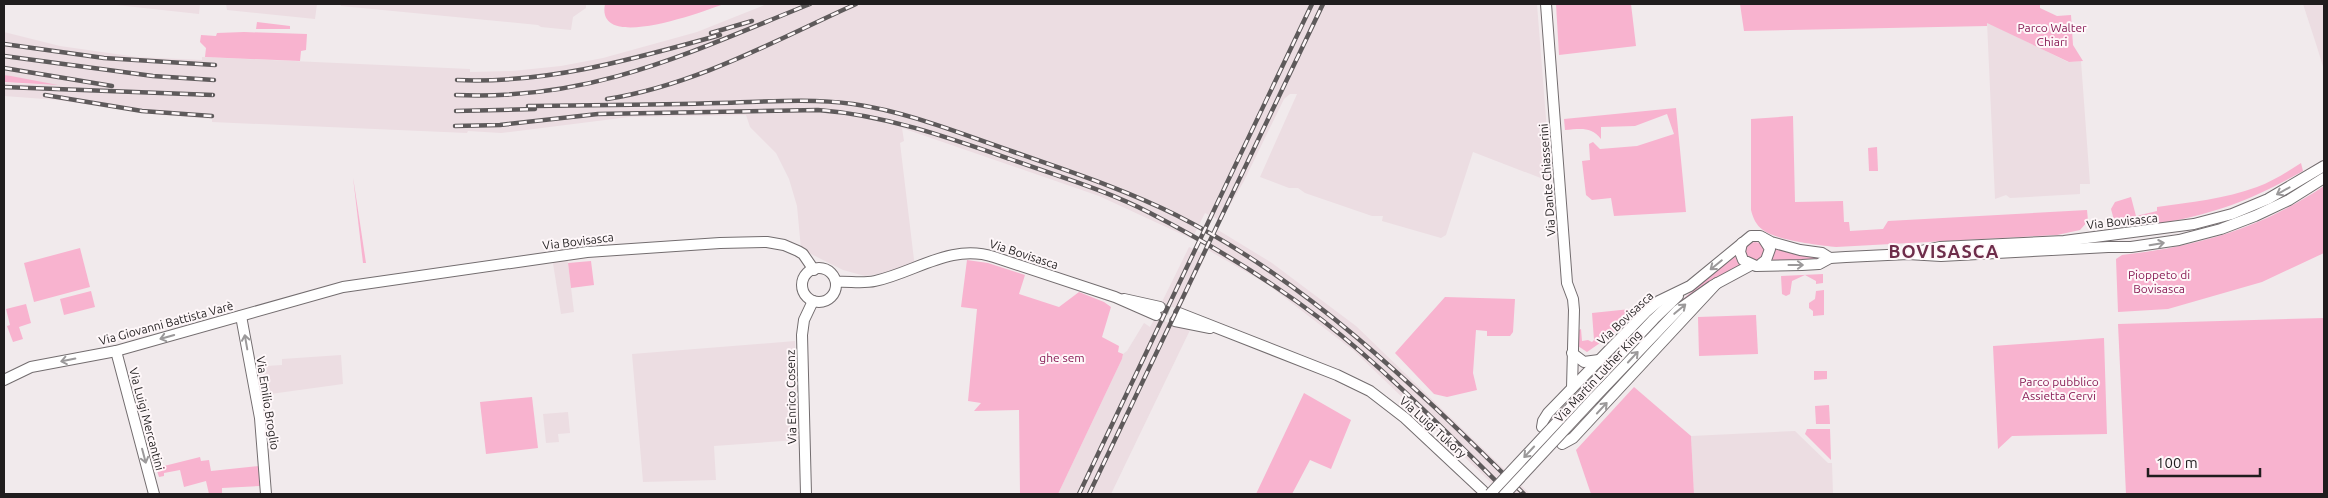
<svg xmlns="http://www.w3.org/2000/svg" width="2328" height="498" viewBox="0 0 2328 498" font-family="Ubuntu,sans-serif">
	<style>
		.built { fill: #ecdde2 }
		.green { fill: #f8b3cf }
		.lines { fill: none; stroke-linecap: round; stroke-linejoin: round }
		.tertiary-tunnel { stroke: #c7c1c3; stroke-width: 10; stroke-dasharray: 10 5; stroke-linecap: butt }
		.tertiary-casing { stroke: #736d6f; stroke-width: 12 }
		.tertiary { stroke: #fff; stroke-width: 10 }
		.rail-casing { stroke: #5e5a5b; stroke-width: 4.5 }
		.rail { stroke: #fef7f9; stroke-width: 2.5; stroke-dasharray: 8; stroke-linecap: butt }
		.tertiary-bridge-casing { stroke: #736d6f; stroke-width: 12; stroke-linecap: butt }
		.tertiary-bridge { stroke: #fff; stroke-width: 10 }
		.oneway { stroke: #9b999a }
		.labels { text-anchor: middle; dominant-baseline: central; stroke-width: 4; stroke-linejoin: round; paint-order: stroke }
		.park-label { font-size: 12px; fill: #891d56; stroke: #fef7f9 }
		.street-label { font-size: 12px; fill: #201d1e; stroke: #fef7f9 }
		.district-label { font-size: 18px; font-weight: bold; letter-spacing: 1px; fill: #6e2c4a; stroke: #fef7f9 }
	</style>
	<rect width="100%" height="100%" fill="#f1eaec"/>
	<g class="built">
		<polygon points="107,4 200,4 199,14"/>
		<polygon points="226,4 317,4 315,19 227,10"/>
		<polygon points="340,4 586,4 586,8 573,17 571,30 541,27 538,25 341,6"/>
		<polygon points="767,4 1537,4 1551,182 1473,152 1446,235 1441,238 1382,221 1383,216 1372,216 1305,193 1298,188 1289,188 1260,177 1297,94 1290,94 1284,99 1244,181 1221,221 1205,213 1192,239 1099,196 902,128 904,141 900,143 915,268 865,276 843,270 801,249 797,206 789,179 776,153 750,127 746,115 629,117 501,133 468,131 467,133 212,122 212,119 150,114 58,100 4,96 4,83 53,85 4,75 4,32 60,46 137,57 202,60 202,57 470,69 470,72 512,71 561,66 603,58 697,32"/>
		<polygon points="2303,4 2324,4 2324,70 2317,47"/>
		<polygon points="1987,22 2068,62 2081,61 2090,184 2080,184 2080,194 2010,198 2006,195 1995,199"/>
		<polygon points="1218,230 1272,263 1356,326 1530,494 1503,494 1354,351 1267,284 1208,250"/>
		<polygon points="1189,247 1206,255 1180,309 1161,304"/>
		<polygon points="567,255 574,312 561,314 552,257"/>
		<polygon points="1155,318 1190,330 1111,494 1058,494 1122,359 1123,354 1127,351 1144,323 1150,327"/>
		<polygon points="795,341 797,440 714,446 716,480 643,482 632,354"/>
		<polygon points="341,355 343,384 256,396 250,367 282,365 282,359"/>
		<polygon points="568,412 570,433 558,434 559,442 546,443 543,414"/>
		<polygon points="1795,431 1828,463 1832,463 1833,494 1694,494 1691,436"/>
	</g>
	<g class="green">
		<path d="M 605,4 L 724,4 C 704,11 595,53 605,4 Z"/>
		<polygon points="1556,4 1631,4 1636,46 1559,55"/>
		<polygon points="1740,4 2040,4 2040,8 2057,16 2071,15 2073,45 2083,61 2069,62 1987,23 1987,26 1744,31"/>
		<polygon points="257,22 290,26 290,29 256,29"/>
		<polygon points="244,32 307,34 306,50 301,51 300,61 205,57 206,48 200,42 201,35 216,36 217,33"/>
		<polygon points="4,75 11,76 58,85 4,82"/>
		<path d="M 1676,108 L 1686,212 L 1614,216 L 1611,198 L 1592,200 L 1586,195 L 1582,161 L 1590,160 L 1589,144 L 1593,142 L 1600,149 L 1637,146 L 1674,134 L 1667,114 L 1635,126 L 1601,127 L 1601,139 C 1591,126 1580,129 1565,130 L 1564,119 Z"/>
		<path d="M 1793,116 L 1795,202 L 1843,201 L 1844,222 L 1849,222 L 1850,231 L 1883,229 L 1888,221 L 2087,210 L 2088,221 L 2080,230 L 2057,235 L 1836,247 C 1819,245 1775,240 1763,230 C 1756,225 1753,218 1751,210 L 1751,119 Z"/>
		<polygon points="1877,147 1878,171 1869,171 1868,148"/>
		<path d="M 2301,163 L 2303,171 C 2257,197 2221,212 2168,222 C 2151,225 2132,229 2115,224 L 2111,209 L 2115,202 L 2131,197 L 2136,216 L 2157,211 L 2157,207 C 2190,202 2225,199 2257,187 C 2273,181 2287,172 2301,163 Z"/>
		<polygon points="353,177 366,263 363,263"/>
		<path d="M 2324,186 L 2324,253 L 2262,282 L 2168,309 L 2118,312 L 2116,259 L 2122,255 C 2199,246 2259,229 2324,186 Z"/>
		<circle cx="1755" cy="252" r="10"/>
		<polygon points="1773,247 1821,259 1771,262"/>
		<polygon points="80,248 90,287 34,302 24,263"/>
		<polygon points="1736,254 1742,265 1700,288 1671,310 1590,394 1663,316"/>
		<polygon points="967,260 988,263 1025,275 1019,294 1059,307 1079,292 1104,302 1111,307 1102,337 1119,346 1118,352 1123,354 1122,359 1058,494 1020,494 1019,410 974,411 981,403 968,401 977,309 961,307"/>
		<polygon points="591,261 594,285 571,288 568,263"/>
		<polygon points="1823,274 1823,283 1816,284 1816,281 1805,275 1792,281 1790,294 1786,296 1782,294 1781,276"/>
		<polygon points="1824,290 1824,315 1813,316 1813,311 1809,308 1809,303 1815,299 1816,291"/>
		<polygon points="91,291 95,307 64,315 60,299"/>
		<polygon points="1445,297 1515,299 1513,332 1510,336 1487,336 1487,331 1476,330 1473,373 1477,390 1447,397 1434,394 1395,353"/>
		<polygon points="26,304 31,323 19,327 23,339 13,342 7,326 10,325 6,309"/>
		<polygon points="1640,308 1613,334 1587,352 1578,346 1577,331 1581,329 1582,341 1588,340 1592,342 1594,340 1592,313"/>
		<polygon points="1756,315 1758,354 1699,356 1698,317"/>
		<polygon points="2324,318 2324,494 2126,494 2118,324"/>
		<polygon points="2104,338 2107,434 2012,436 1998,449 1993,346"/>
		<polygon points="1814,371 1827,371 1827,379 1814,380"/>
		<polygon points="1634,387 1691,436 1694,494 1591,494 1576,450"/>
		<polygon points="1304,393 1351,420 1331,469 1310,460 1292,494 1256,494"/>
		<polygon points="532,397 538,448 486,454 480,402"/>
		<polygon points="1829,405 1830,424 1816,424 1815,406"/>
		<polygon points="1807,429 1830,429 1831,460 1805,434"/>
		<polygon points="200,457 201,461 209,460 211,471 259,466 260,486 222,488 222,494 209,494 206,481 184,487 180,470 164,473 164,476 159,477 156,468"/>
	</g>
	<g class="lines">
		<g class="tertiary-tunnel">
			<polyline points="1160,307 1179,313"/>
			<polyline points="1156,315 1175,321"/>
		</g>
		<defs>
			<g id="tertiary">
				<polyline points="1546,4 1567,283 1573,299 1574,310 1572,388"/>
				<polyline points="1742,243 1740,252 1743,260 1756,266 1802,265 1819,264 1830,258 1846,257 1908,254 1941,256 2108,247 2131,247 2179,240 2221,229 2255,216 2289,200 2324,178"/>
				<polyline points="1921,251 1940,247 2064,241 2194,224 2232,214 2268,199 2324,166"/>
				<polyline points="1761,264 1766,260 1770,249 1763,238"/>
				<circle cx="819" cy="285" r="17"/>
				<path d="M 836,282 C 849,281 862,284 875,281 C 916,272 951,243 994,257 L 1115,297 L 1156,315"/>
				<polyline points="1124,299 1160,307"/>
				<polyline points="1179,313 1337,375 1370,391 1405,418 1483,491"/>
				<polyline points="241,316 260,418 266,494"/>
				<polyline points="1175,321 1210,328"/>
				<polyline points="116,351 154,494"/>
				<polyline points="1572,353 1584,362 1599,360"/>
				<polyline points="4,380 31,367 116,351 343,287 587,252 720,243 767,242 784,245 798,251 803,254 814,270"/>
				<polyline points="1586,391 1654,319 1678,296"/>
				<polyline points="1594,398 1678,310 1712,286 1751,265"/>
				<polyline points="1542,427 1543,421 1548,413 1646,312 1659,301 1690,286 1751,236 1760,236 1771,242 1800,250 1822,253 1830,258"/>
				<polyline points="1562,444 1573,438 1717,283"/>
				<polyline points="806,494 802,335 804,320 813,301"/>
			</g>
		</defs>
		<use href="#tertiary" class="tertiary-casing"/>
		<use href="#tertiary" class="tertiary"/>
		<defs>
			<g id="rail">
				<polyline points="711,33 752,21"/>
				<polyline points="4,44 104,58 215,65"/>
				<polyline points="4,56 153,76 214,80"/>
				<polyline points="4,68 112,86"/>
				<path d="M 457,80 C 548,84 633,59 720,35"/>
				<polyline points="4,87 213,95"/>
				<polyline points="45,95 142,111 212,116"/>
				<path d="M 456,95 C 592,101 688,53 810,4"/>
				<path d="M 607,99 C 696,85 776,40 856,4"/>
				<path d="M 528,106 C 592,105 655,105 719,103 C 763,102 809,98 853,104 C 909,112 961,134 1014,152 C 1068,171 1124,189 1176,215 C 1311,283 1417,389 1524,494"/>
				<polyline points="456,111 535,109"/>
				<path d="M 455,126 L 500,125 L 598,114 L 818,110 C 885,115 947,137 1010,159 C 1057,176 1106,190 1150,213 C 1210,244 1268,279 1322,320 C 1389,372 1449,435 1509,494"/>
				<polyline points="1079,494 1312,4"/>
				<polyline points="1089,494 1323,4"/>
			</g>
		</defs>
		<use href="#rail" class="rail-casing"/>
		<use href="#rail" class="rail"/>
		<defs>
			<g id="tertiary-bridge">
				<polyline points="1490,494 1586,391"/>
				<polyline points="1505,494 1594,398"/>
			</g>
		</defs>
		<use href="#tertiary-bridge" class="tertiary-bridge-casing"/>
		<use href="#tertiary-bridge" class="tertiary-bridge"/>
	</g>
	<defs><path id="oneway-shaft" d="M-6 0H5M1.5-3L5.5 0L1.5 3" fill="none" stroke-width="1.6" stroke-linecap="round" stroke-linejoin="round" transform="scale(1.25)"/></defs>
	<g class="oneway">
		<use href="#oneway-shaft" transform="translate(2283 191) rotate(151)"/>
		<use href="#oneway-shaft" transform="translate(2157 244) rotate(-9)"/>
		<use href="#oneway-shaft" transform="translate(1716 265) rotate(141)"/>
		<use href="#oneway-shaft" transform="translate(1796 265)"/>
		<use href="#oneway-shaft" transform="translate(1680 309) rotate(-40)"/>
		<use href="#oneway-shaft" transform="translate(167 337) rotate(164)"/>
		<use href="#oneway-shaft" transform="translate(246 342) rotate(-100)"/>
		<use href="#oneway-shaft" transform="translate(1633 357) rotate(-47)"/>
		<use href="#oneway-shaft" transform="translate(68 360) rotate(169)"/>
		<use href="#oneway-shaft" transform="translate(1602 408) rotate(-47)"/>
		<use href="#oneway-shaft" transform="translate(1529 452) rotate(133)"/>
		<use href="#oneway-shaft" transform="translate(144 456) rotate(75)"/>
	</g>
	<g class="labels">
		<g class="park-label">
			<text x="2052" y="27">Parco Walter<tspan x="2052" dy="14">Chiari</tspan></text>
			<text x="2159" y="274">Pioppeto di<tspan x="2159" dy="14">Bovisasca</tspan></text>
			<text x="1062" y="357">ghe sem</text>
			<text x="2059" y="381">Parco pubblico<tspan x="2059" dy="14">Assietta Cervi</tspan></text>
		</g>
		<g class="street-label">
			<text transform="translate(1547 180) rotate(-94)">Via Dante Chiasserini</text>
			<text transform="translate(2122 221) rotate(-6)">Via Bovisasca</text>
			<text transform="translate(578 241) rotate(-7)">Via Bovisasca</text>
			<text transform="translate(1024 254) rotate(18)">Via Bovisasca</text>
			<text transform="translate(1625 318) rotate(-43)">Via Bovisasca</text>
			<text transform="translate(166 323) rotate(-15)">Via Giovanni Battista Varè</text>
			<text transform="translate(1598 376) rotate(-47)">Via Martin Luther King</text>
			<text transform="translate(791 397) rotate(-91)">Via Enrico Cosenz</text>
			<text transform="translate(268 403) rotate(81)">Via Emilio Broglio</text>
			<text transform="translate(147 419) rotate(75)">Via Luigi Mercantini</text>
			<text transform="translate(1433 427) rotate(42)">Via Luigi Tukory</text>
		</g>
		<g class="district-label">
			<text x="1944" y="251">BOVISASCA</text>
		</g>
	</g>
	<rect width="2328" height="498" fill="none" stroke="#201d1e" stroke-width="10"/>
	<path d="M2148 468v8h112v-8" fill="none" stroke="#201d1e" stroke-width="2.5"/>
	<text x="2156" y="468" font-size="15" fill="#201d1e" stroke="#fef7f9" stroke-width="4" paint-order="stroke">100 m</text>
</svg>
